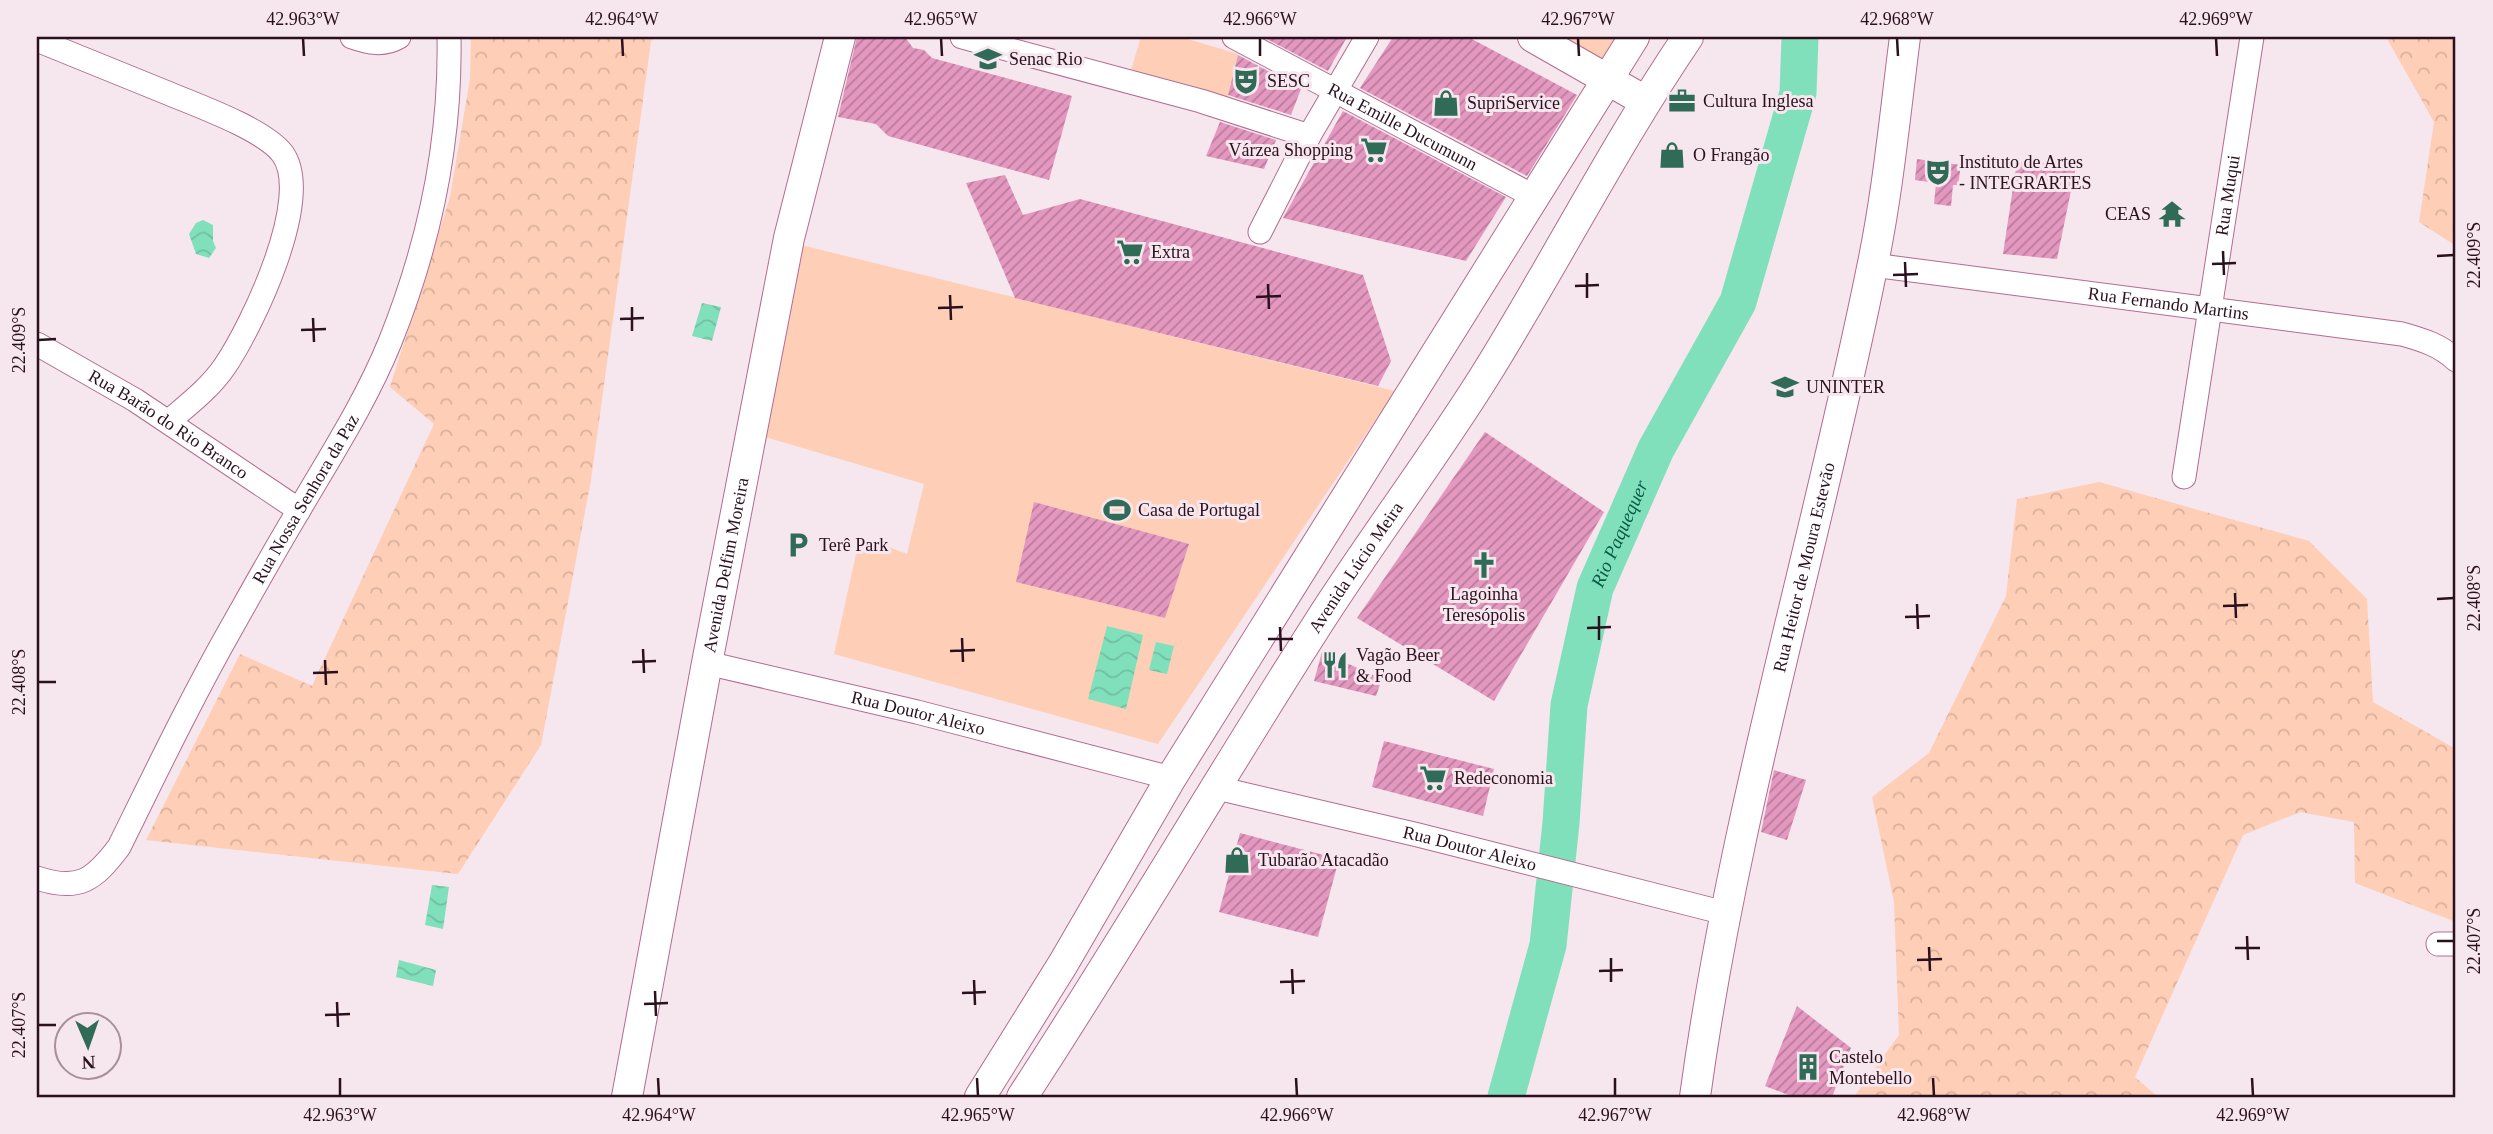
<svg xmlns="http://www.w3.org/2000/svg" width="2493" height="1134" viewBox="0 0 2493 1134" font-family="Georgia,serif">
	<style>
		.forest { fill: url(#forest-crowns) }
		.park { fill: #feceb6 }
		.water { fill: url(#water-waves) }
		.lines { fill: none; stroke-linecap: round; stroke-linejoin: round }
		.river { stroke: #81e0bc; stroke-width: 37 }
		.building { fill: url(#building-hatch) }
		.minor-casing { stroke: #b26c91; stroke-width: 25 }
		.major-casing { stroke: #b26c91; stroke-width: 32 }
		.minor { stroke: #fff; stroke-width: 23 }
		.major { stroke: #fff; stroke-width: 30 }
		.ticks { fill: none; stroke: #2b101f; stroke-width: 2.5 }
		.labels { text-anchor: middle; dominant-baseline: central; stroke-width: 6; stroke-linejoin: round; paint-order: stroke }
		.poi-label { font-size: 18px; fill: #2b101f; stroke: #f6e6ed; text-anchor: start }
		.street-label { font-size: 18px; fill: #2b101f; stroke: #f6e6ed }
		.water-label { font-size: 19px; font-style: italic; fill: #0b5a43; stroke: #f6e6ed }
		.neatline { fill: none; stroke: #2b101f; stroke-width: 2.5 }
		.ticks-label { font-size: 18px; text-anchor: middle; fill: #2b101f }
	</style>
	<defs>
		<pattern id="forest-crowns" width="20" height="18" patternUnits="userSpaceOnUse" patternTransform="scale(1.75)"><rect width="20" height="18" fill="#feceb6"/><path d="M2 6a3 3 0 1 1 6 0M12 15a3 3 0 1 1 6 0" fill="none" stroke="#dab09c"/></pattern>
		<pattern id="water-waves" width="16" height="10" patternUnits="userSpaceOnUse" patternTransform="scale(1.75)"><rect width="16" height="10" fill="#81e0bc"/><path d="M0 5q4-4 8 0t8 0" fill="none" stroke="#70bfa1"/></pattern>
		<pattern id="building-hatch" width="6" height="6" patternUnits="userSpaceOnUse" patternTransform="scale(1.75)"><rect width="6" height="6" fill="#e498bf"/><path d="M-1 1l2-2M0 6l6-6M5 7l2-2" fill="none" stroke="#b97b9b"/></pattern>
	</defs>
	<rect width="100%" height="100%" fill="#f6e6ed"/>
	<g class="forest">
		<polygon points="471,37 656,37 651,41 591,480 541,745 458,874 146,840 240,654 312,686 434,424 390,387 450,197 470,79"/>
		<polygon points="2386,37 2456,37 2456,246 2419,222 2434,122"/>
		<polygon points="2099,482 2309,541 2367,599 2373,702 2456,749 2456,922 2355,883 2354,822 2300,812 2243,835 2135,1077 2158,1097 1854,1097 1899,1035 1894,902 1872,797 1929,753 2006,596 2017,499"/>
	</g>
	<g class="park">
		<polygon points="1141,37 1181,37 1238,54 1227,98 1131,70"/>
		<polygon points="1546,37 1624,37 1604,70"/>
		<polygon points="797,244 1395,391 1158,744 834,654 860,536 907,554 924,484 759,435"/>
	</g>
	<g class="water">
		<polygon points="203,220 213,225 213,241 216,248 209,258 196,254 189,234 196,223"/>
		<polygon points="702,303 721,307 712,341 692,336"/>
		<polygon points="1107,626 1143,635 1126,709 1088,699"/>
		<polygon points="1156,642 1174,646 1167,674 1149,670"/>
		<polygon points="432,885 449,887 443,929 425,925"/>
		<polygon points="399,960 436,970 433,986 396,977"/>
	</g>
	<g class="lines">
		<path class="river" id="s1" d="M 1506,1097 L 1548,945 L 1561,823 L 1569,705 L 1595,588 L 1656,449 L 1738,302 L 1798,93 L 1800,37"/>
	</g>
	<g class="building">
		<polygon points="857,37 905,37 913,48 924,50 932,58 1072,96 1049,180 888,136 876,124 838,117"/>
		<polygon points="1263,37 1347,37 1328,71"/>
		<polygon points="1393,37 1468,37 1577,95 1527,176 1360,88"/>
		<polygon points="1238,55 1301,89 1291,115 1228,95"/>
		<polygon points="1343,111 1506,197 1466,261 1283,218"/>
		<polygon points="1220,122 1276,140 1264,169 1206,156"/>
		<polygon points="1917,159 1961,165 1958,185 1953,185 1951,206 1934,204 1936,183 1915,180"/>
		<polygon points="2017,161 2076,166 2057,259 2003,254"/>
		<polygon points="1005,175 1023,215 1080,199 1363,275 1391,361 1378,386 1015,298 966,183"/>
		<polygon points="1485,432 1604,512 1494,701 1357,618"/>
		<polygon points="1034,502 1189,544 1165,618 1016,582"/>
		<polygon points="1322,652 1382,679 1376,696 1314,681"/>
		<polygon points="1384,741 1494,769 1483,816 1372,787"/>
		<polygon points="1774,770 1806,780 1787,840 1761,832"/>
		<polygon points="1240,833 1339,859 1318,937 1219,912"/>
		<polygon points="1797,1006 1851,1048 1832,1097 1794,1097 1765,1086"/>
	</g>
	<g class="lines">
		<defs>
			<g id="minor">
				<path d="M 352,37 C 369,43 384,46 399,37"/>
				<polyline points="962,37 1201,101 1309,136"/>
				<path id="s2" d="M 1234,37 L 1535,197"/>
				<path d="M 37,40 C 81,58 125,76 170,94 C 199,106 263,129 282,153 C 315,196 252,326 225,366 C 210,388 189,404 169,421"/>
				<polyline points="1260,232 1309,136 1367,37"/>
				<path id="s3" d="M 1873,265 L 2402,334 C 2423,340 2440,345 2456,360"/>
				<path id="s4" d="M 37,344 L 135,400 L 299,510"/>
				<path id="s5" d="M 2184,477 L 2252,37"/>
				<path id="s6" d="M 707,663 L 917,712 L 1171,778"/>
				<path id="s7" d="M 1213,787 L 1418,835 L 1725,913"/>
				<path id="s8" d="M 37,878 C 79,892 94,880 119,847 C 156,772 192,697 233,625 C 255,586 276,548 299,510 C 331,455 366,401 390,342 C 429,245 451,142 449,37"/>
				<polyline points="2438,944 2456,944"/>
			</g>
			<g id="major">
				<polyline points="1533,37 1645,101"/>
				<path id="s9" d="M 627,1097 L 707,663 L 789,238 L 840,37"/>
				<polyline points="980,1097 1063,964 1171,778 1634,37"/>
				<path id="s10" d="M 1022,1097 C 1124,941 1218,780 1319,622 C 1372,539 1432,460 1484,377 C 1554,265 1614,146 1688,37"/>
				<path id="s11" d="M 1695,1097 C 1733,816 1816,545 1872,268 C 1888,192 1895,114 1905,37"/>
			</g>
		</defs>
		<use href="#minor" class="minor-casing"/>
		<use href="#major" class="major-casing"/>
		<use href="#minor" class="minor"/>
		<use href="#major" class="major"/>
	</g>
	<path class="ticks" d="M 303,38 L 304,56M 622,38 L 623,56M 941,38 L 942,56M 1260,38 L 1260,56M 1578,38 L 1579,56M 1897,38 L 1898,56M 2216,38 L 2217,56M 2223,251 L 2224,275M 2437,256 L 2454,255M 1905,262 L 1906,287M 2212,264 L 2236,263M 1587,273 L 1587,298M 1893,275 L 1918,274M 1268,284 L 1269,309M 1575,286 L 1599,285M 950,295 L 951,320M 1256,297 L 1281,296M 632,307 L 632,331M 938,308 L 963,307M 313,318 L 314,342M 620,319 L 644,318M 301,330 L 326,329M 38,340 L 56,339M 2235,593 L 2236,618M 2437,599 L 2454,598M 1917,604 L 1918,629M 2223,606 L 2248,605M 1599,616 L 1599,640M 1905,617 L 1930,616M 1280,627 L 1281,651M 1587,628 L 1611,627M 962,638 L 963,662M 1268,639 L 1293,639M 643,649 L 644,673M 950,651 L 975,650M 325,660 L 326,685M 632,662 L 656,661M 313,673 L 338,672M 38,682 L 56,682M 2247,936 L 2248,960M 2437,941 L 2454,941M 1929,947 L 1930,971M 2235,948 L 2260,948M 1611,958 L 1611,982M 1917,960 L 1942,959M 1292,969 L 1293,994M 1599,971 L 1623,970M 974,980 L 975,1005M 1280,982 L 1305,981M 655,991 L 656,1016M 962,993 L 986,992M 337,1002 L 338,1027M 644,1004 L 668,1003M 325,1015 L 350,1014M 38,1025 L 56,1025M 340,1078 L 340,1096M 658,1078 L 659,1096M 977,1078 L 978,1096M 1296,1078 L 1297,1096M 1615,1078 L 1615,1096M 1933,1078 L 1934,1096M 2252,1078 L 2253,1096"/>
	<defs>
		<symbol id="university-bare" viewBox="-9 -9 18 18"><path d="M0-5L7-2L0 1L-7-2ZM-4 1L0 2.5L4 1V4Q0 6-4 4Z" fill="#2f6b56" stroke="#f6e6ed" stroke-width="2.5" paint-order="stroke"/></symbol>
		<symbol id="theatre-bare" viewBox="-9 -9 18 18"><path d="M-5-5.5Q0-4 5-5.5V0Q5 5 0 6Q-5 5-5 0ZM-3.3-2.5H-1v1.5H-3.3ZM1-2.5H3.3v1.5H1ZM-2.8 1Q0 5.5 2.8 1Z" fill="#2f6b56" stroke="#f6e6ed" stroke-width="2.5" paint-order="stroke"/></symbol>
		<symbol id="office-bare" viewBox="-9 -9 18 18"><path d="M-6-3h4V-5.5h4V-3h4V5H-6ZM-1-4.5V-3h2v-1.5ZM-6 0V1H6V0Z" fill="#2f6b56" stroke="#f6e6ed" stroke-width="2.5" paint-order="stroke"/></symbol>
		<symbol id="shop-bare" viewBox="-9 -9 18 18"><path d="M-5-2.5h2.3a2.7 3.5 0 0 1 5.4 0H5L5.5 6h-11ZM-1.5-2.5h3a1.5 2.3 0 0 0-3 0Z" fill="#2f6b56" stroke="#f6e6ed" stroke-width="2.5" paint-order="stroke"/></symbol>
		<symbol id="supermarket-bare" viewBox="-9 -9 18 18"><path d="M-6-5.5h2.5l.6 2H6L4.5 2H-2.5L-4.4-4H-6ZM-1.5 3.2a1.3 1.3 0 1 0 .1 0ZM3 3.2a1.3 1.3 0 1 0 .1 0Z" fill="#2f6b56" stroke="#f6e6ed" stroke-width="2.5" paint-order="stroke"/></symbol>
		<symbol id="temple-bare" viewBox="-9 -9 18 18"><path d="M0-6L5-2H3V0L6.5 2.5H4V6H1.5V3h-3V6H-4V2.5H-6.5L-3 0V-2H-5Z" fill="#2f6b56" stroke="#f6e6ed" stroke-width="2.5" paint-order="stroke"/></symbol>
		<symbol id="stadium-bare" viewBox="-9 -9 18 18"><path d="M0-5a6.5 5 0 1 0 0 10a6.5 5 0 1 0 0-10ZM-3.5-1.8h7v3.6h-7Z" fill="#2f6b56" stroke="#f6e6ed" stroke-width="2.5" paint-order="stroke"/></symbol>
		<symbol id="parking-bare" viewBox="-9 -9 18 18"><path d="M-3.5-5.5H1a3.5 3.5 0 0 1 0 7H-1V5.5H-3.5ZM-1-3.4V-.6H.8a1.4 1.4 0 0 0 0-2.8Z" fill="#2f6b56" stroke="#f6e6ed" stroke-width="2.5" paint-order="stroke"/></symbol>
		<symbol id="church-bare" viewBox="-9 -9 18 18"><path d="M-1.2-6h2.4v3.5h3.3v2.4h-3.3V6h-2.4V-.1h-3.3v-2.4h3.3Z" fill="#2f6b56" stroke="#f6e6ed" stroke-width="2.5" paint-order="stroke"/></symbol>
		<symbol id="restaurant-bare" viewBox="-9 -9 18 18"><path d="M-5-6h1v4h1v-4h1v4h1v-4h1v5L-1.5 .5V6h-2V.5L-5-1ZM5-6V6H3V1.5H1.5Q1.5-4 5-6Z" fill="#2f6b56" stroke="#f6e6ed" stroke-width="2.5" paint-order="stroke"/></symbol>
		<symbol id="building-bare" viewBox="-9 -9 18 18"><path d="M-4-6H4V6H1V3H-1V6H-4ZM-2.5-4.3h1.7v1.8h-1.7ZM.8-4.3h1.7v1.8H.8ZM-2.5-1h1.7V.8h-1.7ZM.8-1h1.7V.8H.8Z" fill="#2f6b56" stroke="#f6e6ed" stroke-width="2.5" paint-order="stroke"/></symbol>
	</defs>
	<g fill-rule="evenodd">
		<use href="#university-bare" x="969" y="40" width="38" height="38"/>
		<use href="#theatre-bare" x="1227" y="62" width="38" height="38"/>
		<use href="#office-bare" x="1663" y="82" width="38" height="38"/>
		<use href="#shop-bare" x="1427" y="84" width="38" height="38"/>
		<use href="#supermarket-bare" x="1355" y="131" width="38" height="38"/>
		<use href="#shop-bare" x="1653" y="136" width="38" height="38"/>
		<use href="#theatre-bare" x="1919" y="153" width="38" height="38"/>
		<use href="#temple-bare" x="2153" y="195" width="38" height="38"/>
		<use href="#supermarket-bare" x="1111" y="233" width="38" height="38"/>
		<use href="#university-bare" x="1766" y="368" width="38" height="38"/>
		<use href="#stadium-bare" x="1098" y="491" width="38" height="38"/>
		<use href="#parking-bare" x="779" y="526" width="38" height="38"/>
		<use href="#church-bare" x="1465" y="546" width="38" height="38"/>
		<use href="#restaurant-bare" x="1316" y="646" width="38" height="38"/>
		<use href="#supermarket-bare" x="1414" y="759" width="38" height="38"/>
		<use href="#shop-bare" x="1218" y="841" width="38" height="38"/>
		<use href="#building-bare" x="1789" y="1048" width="38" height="38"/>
	</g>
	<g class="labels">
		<g class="poi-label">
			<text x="1009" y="59">Senac Rio</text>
			<text x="1267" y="81">SESC</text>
			<text x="1703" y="101">Cultura Inglesa</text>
			<text x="1467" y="103">SupriService</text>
			<text x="1353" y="150" text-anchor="end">Várzea Shopping</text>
			<text x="1693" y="155">O Frangão</text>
			<text x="1959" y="162">Instituto de Artes<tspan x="1959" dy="21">- INTEGRARTES</tspan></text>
			<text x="2151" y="214" text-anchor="end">CEAS</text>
			<text x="1151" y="252">Extra</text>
			<text x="1806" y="387">UNINTER</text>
			<text x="1138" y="510">Casa de Portugal</text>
			<text x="819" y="545">Terê Park</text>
			<text x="1484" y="594" text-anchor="middle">Lagoinha<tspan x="1484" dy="21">Teresópolis</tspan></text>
			<text x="1356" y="655">Vagão Beer<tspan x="1356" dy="21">&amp; Food</tspan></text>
			<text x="1454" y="778">Redeconomia</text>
			<text x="1258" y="860">Tubarão Atacadão</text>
			<text x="1829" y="1057">Castelo<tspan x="1829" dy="21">Montebello</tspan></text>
		</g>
		<g class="street-label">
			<text stroke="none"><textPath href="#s2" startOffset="191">Rua Emille Ducumunn</textPath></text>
			<text stroke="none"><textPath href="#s5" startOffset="285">Rua Muqui</textPath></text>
			<text stroke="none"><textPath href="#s3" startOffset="298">Rua Fernando Martins</textPath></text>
			<text stroke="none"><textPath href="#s4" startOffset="154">Rua Barâo do Rio Branco</textPath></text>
			<text stroke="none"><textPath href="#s8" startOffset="492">Rua Nossa Senhora da Paz</textPath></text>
			<text stroke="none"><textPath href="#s9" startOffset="541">Avenida Delfim Moreira</textPath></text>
			<text stroke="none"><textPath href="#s10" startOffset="626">Avenida Lúcio Meira</textPath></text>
			<text stroke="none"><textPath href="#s11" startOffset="541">Rua Heitor de Moura Estevão</textPath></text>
			<text stroke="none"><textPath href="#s6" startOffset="217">Rua Doutor Aleixo</textPath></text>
			<text stroke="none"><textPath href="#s7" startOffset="264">Rua Doutor Aleixo</textPath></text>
		</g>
		<g class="water-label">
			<text stroke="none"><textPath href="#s1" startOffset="578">Rio Paquequer</textPath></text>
		</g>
	</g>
	<rect width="2493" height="1134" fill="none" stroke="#f6e6ed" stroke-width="77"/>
	<g transform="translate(88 1046) rotate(178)"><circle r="33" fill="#f6e6ed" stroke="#a5909b" stroke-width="2"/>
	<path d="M0-5L12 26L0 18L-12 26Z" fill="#2f6b56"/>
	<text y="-10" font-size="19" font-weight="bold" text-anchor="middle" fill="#2b101f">N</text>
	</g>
	<rect x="38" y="38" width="2416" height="1058" class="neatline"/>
	<g class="ticks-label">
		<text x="303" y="25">42.963°W</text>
		<text x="622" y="25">42.964°W</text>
		<text x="941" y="25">42.965°W</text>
		<text x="1260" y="25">42.966°W</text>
		<text x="1578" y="25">42.967°W</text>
		<text x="1897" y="25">42.968°W</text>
		<text x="2216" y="25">42.969°W</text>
		<text transform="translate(2474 255) rotate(-90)" y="6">22.409°S</text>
		<text transform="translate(19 340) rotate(-90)" y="6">22.409°S</text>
		<text transform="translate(2474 598) rotate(-90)" y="6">22.408°S</text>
		<text transform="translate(19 682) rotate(-90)" y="6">22.408°S</text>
		<text transform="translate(2474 941) rotate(-90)" y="6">22.407°S</text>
		<text transform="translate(19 1025) rotate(-90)" y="6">22.407°S</text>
		<text x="340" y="1121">42.963°W</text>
		<text x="659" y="1121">42.964°W</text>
		<text x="978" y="1121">42.965°W</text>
		<text x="1297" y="1121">42.966°W</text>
		<text x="1615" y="1121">42.967°W</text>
		<text x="1934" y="1121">42.968°W</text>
		<text x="2253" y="1121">42.969°W</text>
	</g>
</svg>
